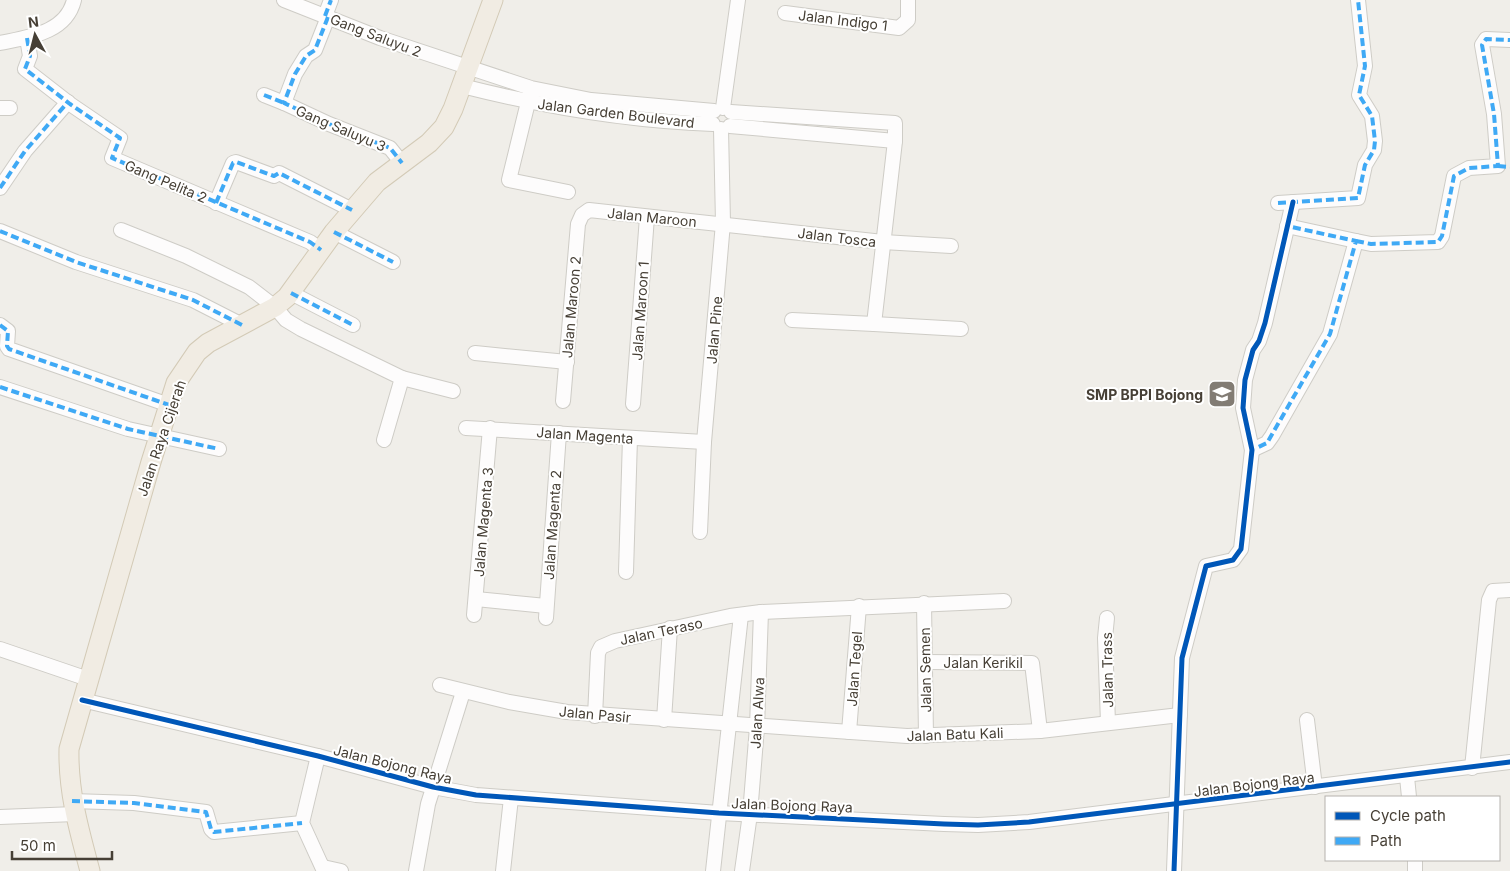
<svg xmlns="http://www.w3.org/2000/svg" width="1510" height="871" viewBox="0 0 1510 871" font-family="Inter,sans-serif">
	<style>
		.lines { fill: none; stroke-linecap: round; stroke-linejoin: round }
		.minor-casing { stroke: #ceccc6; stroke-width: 16 }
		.major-casing { stroke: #d3cab6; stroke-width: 21 }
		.minor { stroke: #fdfcfc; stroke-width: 14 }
		.major { stroke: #f1ece3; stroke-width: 19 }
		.quiet { stroke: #3fa9f5; stroke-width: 4; stroke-dasharray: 8 4; stroke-linecap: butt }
		.cycleway-casing { stroke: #fff; stroke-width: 8 }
		.cycleway { stroke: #0057b8; stroke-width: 5 }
		.labels { text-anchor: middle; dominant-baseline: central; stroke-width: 4; stroke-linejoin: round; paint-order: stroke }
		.street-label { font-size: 14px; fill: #463f35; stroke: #fff }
		.poi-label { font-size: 14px; font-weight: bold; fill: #463f35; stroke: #fff; text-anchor: end }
	</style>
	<rect width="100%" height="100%" fill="#f0eee9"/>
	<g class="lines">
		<defs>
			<g id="minor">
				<polyline points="284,0 380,38 531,88 591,100 714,111"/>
				<polyline points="785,13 899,28 908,20 908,0"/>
				<polyline points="325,16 331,0"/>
				<polyline points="328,17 315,50 306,56 295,74 284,103 329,124 390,148 402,163"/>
				<polyline points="27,38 30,56 25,69 70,104 120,138 112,158 310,242 321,250"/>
				<path d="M 0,43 C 29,37 66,33 74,0"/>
				<path d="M 462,86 C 545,107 628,121 713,124"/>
				<polyline points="530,94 509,180 568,192"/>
				<polyline points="264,95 284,103"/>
				<polyline points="0,108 10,108"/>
				<polyline points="723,108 738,0"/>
				<polyline points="731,112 895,123 895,141 874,324 961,329"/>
				<polyline points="730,126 895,141"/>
				<polyline points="0,188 25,151 68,102"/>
				<polyline points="216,203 233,163 236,162 274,176 279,173 352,210"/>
				<polyline points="1278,203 1358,198 1365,165 1374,150 1375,141 1372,116 1359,95 1365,66 1358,0"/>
				<polyline points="121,230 186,256 249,287 275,307 286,320 301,329 402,378 384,440"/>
				<polyline points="0,231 76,262 193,300 242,325"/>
				<polyline points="334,232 393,262"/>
				<polyline points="1356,241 1371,244 1438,242 1442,236 1454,176 1469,168 1498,166 1494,114 1482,45 1486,39 1510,40"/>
				<polyline points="291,293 353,325"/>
				<polyline points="792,320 874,324"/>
				<polyline points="0,325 8,331 7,346 9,349 169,405"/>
				<polyline points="475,353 567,362"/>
				<polyline points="402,378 453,391"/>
				<polyline points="0,387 128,429 219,449"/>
				<polyline points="563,401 578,224 582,215 589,210 883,242 951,246"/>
				<polyline points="633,404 647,217"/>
				<polyline points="466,428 704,442"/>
				<polyline points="1252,450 1267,443 1272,436 1330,334 1356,241 1287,226"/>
				<polyline points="700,532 704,442 723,223 721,129"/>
				<polyline points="626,572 630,438"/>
				<polyline points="476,599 546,606"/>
				<polyline points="924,603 926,736"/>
				<polyline points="474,615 490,428"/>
				<polyline points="546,618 559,433"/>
				<polyline points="1107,618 1105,638 1108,723"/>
				<polyline points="0,649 88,679"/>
				<polyline points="925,662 1032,663 1040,731"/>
				<polyline points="440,685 509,702 567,712 907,736 1040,731 1180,715"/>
				<polyline points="82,700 318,756 433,787 476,795 719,813 944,824 978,825 1029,822 1510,762"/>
				<polyline points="595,716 598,653 601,647 615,641 730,616 761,612 1004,601"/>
				<polyline points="664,720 670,628"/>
				<polyline points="1307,720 1315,787"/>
				<polyline points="849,732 859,606"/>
				<polyline points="318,756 302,823 324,871"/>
				<polyline points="1472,768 1489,600 1493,591 1510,590"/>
				<polyline points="1407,777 1409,797"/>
				<polyline points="72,801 134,803 206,812 211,829 214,832 302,823"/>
				<polyline points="0,817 75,814"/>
				<polyline points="1415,860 1415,871"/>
				<polyline points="323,867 341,871"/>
				<polyline points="416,871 428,804 463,692"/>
				<polyline points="503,871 511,798"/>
				<polyline points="713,871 741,615"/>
				<polyline points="742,871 750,814 757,727 761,612"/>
				<polyline points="1174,871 1182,658 1206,566 1233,560 1241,549 1252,450 1243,408 1245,380 1253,350 1259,341 1265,323 1293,202"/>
			</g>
			<path id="major" d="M 90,871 C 79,830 68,792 69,749 L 151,462 L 176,383 L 197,352 L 208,343 L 275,307 L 287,297 L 334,232 L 377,182 L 429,143 L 444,127 L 453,109 L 493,0"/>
		</defs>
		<use href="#minor" class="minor-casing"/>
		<use href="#major" class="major-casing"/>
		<use href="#minor" class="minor"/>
		<use href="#major" class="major"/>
		<g class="quiet">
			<polyline points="325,16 331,0"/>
			<polyline points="328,17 315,50 306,56 295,74 284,103 329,124 390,148 402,163"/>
			<polyline points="27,38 30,56 25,69 70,104 120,138 112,158 310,242 321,250"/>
			<polyline points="264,95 284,103"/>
			<polyline points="1498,166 1510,167"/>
			<polyline points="0,188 25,151 68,102"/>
			<polyline points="216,203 233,163 236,162 274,176 279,173 352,210"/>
			<polyline points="1278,203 1358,198 1365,165 1374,150 1375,141 1372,116 1359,95 1365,66 1358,0"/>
			<polyline points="0,231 76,262 193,300 242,325"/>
			<polyline points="334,232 393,262"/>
			<polyline points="1356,241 1371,244 1438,242 1442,236 1454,176 1469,168 1498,166 1494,114 1482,45 1486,39 1510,40"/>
			<polyline points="291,293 353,325"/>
			<polyline points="0,325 8,331 7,346 9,349 169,405"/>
			<polyline points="0,387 128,429 219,449"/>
			<polyline points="1250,446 1252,450 1267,443 1330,334 1356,241 1287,226"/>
			<polyline points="72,801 134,803 206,812 211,829 214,832 302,823"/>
		</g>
		<defs>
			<g id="cycleway">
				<polyline points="82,700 318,756 433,787 476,795 719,813 944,824 978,825 1029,822 1510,762"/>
				<polyline points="1174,871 1182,658 1206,566 1233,560 1241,549 1252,450 1243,408 1245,380 1253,350 1259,341 1265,323 1293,202"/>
			</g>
		</defs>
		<use href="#cycleway" class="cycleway-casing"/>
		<use href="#cycleway" class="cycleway"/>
	</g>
	<defs>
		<symbol id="school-square" viewBox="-11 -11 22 22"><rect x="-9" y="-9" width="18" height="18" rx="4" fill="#827c74" stroke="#fff"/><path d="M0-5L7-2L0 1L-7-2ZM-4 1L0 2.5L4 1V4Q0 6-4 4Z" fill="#fff"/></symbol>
	</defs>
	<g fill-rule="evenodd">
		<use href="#school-square" x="1206" y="378" width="32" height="32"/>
	</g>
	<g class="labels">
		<g class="street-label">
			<text transform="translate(843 20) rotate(7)">Jalan Indigo 1</text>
			<text transform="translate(376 35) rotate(21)">Gang Saluyu 2</text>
			<text transform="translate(616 113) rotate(7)">Jalan Garden Boulevard</text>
			<text transform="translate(341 128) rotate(23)">Gang Saluyu 3</text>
			<text transform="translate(166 181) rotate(23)">Gang Pelita 2</text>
			<text transform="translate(652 217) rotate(6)">Jalan Maroon</text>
			<text transform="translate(837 237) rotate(7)">Jalan Tosca</text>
			<text transform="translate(571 307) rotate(-85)">Jalan Maroon 2</text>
			<text transform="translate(640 311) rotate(-86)">Jalan Maroon 1</text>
			<text transform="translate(714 330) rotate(-85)">Jalan Pine</text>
			<text transform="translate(585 435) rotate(4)">Jalan Magenta</text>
			<text transform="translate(161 438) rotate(-71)">Jalan Raya Cijerah</text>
			<text transform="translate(483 522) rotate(-85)">Jalan Magenta 3</text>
			<text transform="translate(552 525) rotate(-86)">Jalan Magenta 2</text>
			<text transform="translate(661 631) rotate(-12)">Jalan Teraso</text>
			<text x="983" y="662">Jalan Kerikil</text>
			<text transform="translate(854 669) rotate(-86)">Jalan Tegel</text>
			<text transform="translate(925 670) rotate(-91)">Jalan Semen</text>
			<text transform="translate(1107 670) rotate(-91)">Jalan Trass</text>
			<text transform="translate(757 713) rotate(-87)">Jalan Alwa</text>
			<text transform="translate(595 714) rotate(5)">Jalan Pasir</text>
			<text transform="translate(955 734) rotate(-2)">Jalan Batu Kali</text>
			<text transform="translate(393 764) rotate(14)">Jalan Bojong Raya</text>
			<text transform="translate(1254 784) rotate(-7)">Jalan Bojong Raya</text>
			<text transform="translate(792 805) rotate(2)">Jalan Bojong Raya</text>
		</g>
		<g class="poi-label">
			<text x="1203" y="394">SMP BPPI Bojong</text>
		</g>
	</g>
	<rect x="1325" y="796" width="175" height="65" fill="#ffffff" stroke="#b5b2ae"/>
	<rect x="1335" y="812" width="25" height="8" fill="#0057b8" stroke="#b5b2ae"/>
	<text x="1370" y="821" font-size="15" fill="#463f35">Cycle path</text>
	<rect x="1335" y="837" width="25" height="8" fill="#3fa9f5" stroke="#b5b2ae"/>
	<text x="1370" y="846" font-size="15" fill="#463f35">Path</text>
	<g transform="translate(35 35) rotate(353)" stroke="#ffffff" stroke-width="4" paint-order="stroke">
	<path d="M0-4L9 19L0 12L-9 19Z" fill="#463f35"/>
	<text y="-8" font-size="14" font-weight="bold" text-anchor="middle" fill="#463f35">N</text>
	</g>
	<path d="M12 851v8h100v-8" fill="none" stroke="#463f35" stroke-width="2.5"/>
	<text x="20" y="851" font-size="15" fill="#463f35" stroke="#ffffff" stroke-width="4" paint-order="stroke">50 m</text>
</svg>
